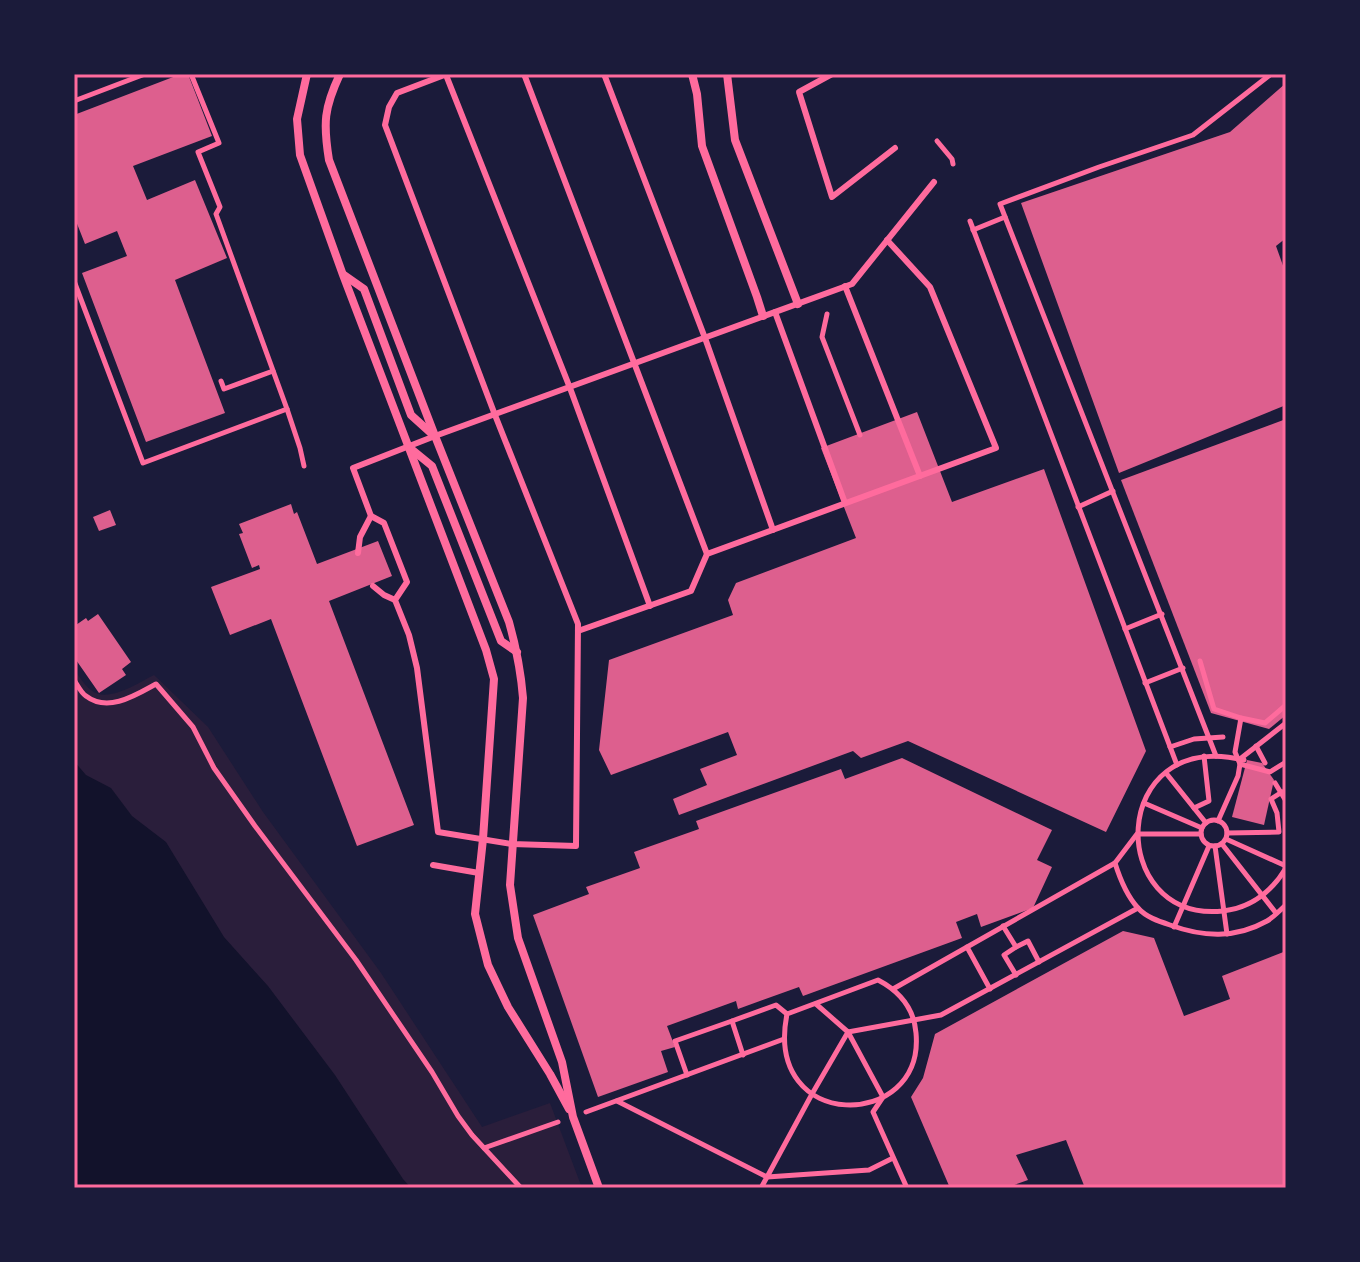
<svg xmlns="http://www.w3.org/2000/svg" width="1360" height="1262" viewBox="0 0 1360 1262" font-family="'Space Grotesk',sans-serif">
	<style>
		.green { fill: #2a1e3b }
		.water { fill: #12122b }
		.building { fill: #dd5f8e }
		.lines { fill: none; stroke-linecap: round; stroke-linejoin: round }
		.path { stroke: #ff6b9d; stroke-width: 5 }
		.service { stroke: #ff6b9d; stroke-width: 6 }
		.minor { stroke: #ff6b9d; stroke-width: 8 }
		.neatline { fill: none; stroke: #ff6b9d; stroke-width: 3 }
	</style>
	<rect width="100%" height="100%" fill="#1b1b3a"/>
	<path class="green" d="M 74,669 C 79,676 84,685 91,690 C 107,704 138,683 154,675 L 208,727 L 263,812 L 381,973 L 482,1127 L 550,1103 L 582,1188 L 74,1188 Z"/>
	<polygon class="water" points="74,761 86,775 111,788 132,816 166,842 224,937 268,986 335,1075 403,1179 411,1188 74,1188"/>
	<g class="building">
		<polygon points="181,74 188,74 212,136 133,166 147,200 195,180 227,258 175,280 225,413 146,442 82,273 127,256 117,231 85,244 74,216 74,115"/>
		<polygon points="1286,83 1286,238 1276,246 1286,274 1286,405 1119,473 1021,203 1230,132"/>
		<polygon points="917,412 952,502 1044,469 1146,751 1106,832 908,741 861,758 853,751 679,815 673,799 707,785 700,769 737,755 728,732 611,775 599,750 609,660 733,615 728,600 736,583 856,538 821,448"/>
		<polygon points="1286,419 1286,715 1269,729 1211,713 1121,480"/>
		<polygon points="291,504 294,514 297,512 317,564 378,541 392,576 329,601 414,825 357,846 271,619 230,635 211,587 260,569 259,565 252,568 239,534 243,533 239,524"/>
		<polygon points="110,510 116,525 99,531 93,517"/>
		<polygon points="98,614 131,662 122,669 126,675 99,693 74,657 74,622 76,625 86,618 88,621"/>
		<polygon points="902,758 1052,830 1037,860 1052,867 1033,908 981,927 977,914 956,922 962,938 803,996 799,987 738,1009 736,1001 667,1026 675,1047 661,1051 668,1072 598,1097 533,915 589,894 586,887 640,868 634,852 699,829 696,821 841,769 845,779"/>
		<polygon points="1247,760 1262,763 1274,780 1264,825 1232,817"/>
		<polygon points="1123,931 1154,938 1184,1016 1230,999 1222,976 1286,951 1286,1188 1085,1188 1066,1140 1016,1155 1028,1180 1006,1188 950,1188 911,1097 923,1078 935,1034"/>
	</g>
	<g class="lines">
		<g class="path">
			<polyline points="191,74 219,143 198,152 220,207 216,214 287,409 300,448 304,466"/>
			<polyline points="74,101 145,74"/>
			<polyline points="937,141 952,159 953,164"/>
			<polyline points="970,221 1177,765"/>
			<polyline points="973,230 1005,217"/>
			<polyline points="74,281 143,463 287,409"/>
			<polyline points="827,314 822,337 860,435"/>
			<polyline points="221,381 224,389 273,371"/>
			<polyline points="1078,507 1113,491"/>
			<polyline points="1125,629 1162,614"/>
			<polyline points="1200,661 1214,709 1241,718 1235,752 1240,764 1270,772 1286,762"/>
			<path d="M 74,680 C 77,684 81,693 86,696 C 108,713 136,695 156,684 L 193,727 L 214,768 L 255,826 L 356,960 L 432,1072 L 458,1116 L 472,1135 L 521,1188"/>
			<polyline points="1145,683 1183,668"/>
			<polyline points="1241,718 1265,723 1286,705"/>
			<polyline points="1256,746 1265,763"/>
			<polyline points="1170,747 1194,739 1223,737"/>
			<polyline points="1216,756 1000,204 1099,167 1193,135 1271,74"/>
			<polyline points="1240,759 1286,723"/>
			<path d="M 1244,760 C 1108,727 1105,923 1223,911 C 1251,908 1272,891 1286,868"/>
			<polyline points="1166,773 1206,823"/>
			<polyline points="1275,783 1286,801"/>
			<polyline points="1144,803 1202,828"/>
			<polyline points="1194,808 1209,801 1204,756"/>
			<circle cx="1214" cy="833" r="13"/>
			<polyline points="1218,821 1238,776 1240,764"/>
			<polyline points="1227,833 1279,832 1277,813 1271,799 1282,792"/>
			<polyline points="1226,839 1286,866"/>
			<polyline points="1222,844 1276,913"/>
			<polyline points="1215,846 1227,934"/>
			<path d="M 1115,863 C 1120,879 1126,895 1138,908 C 1146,917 1158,921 1170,925 C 1203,937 1235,939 1267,921 C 1274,917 1280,910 1286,905"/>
			<polyline points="1003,926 1016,947 1028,941 1039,962"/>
			<polyline points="1174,927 1209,846"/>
			<polyline points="967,947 990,989"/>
			<polyline points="1016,947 1004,955 1016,975"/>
			<path d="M 878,980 C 899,991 914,1008 916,1033 C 925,1131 763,1133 787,1014 Z"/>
			<polyline points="893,989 1115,863 1137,834 1201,834"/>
			<polyline points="816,1004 848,1032 941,1015 1138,908"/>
			<polyline points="743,1055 732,1021 776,1005 787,1014"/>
			<polyline points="687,1075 675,1041 732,1021"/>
			<polyline points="617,1101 767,1177 869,1170 893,1158"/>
			<polyline points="586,1112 784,1039"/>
			<polyline points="484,1148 558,1122"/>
			<polyline points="761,1188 812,1094 848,1032 883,1097 873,1112 907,1188"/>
		</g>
		<g class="service">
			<polyline points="447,74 397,93 389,107 385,125 495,415 578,624 576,846 512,844 438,832 417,668 409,635 395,600 407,582 384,523 371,516 353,468 435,436 852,284 934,182"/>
			<polyline points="524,74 707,554"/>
			<polyline points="604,74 705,338 773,530"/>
			<polyline points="832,74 799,92 832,197 895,148"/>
			<polyline points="446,75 570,388 650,606"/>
			<polyline points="845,286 920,476"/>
			<polyline points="775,312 845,503"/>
			<polyline points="358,553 360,537 371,516"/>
			<polyline points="373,586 384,595 395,600"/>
			<polyline points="578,631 691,591 707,554 996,448 930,287 887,240"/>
			<polyline points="433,865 479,873"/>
		</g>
		<g class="minor">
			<polyline points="307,74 297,119 300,155 343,275 486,650 494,679 483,839 475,914 488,965 508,1007 550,1074 569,1109"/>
			<path d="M 340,74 C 324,108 323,123 329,160 L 435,436 L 509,622 C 516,647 521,672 523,698 L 510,885 L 518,938 L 562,1062 L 573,1117 L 599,1188"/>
			<polyline points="692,74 697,94 702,146 757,297 763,316"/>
			<polyline points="727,74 735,140 798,304"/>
			<polyline points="344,275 364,289 411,415 432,434"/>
			<polyline points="410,448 432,466 501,641 517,652"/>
		</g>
	</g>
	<rect width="1360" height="1262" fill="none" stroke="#1b1b3a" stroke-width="152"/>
	<rect x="76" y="76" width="1208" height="1110" class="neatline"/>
</svg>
